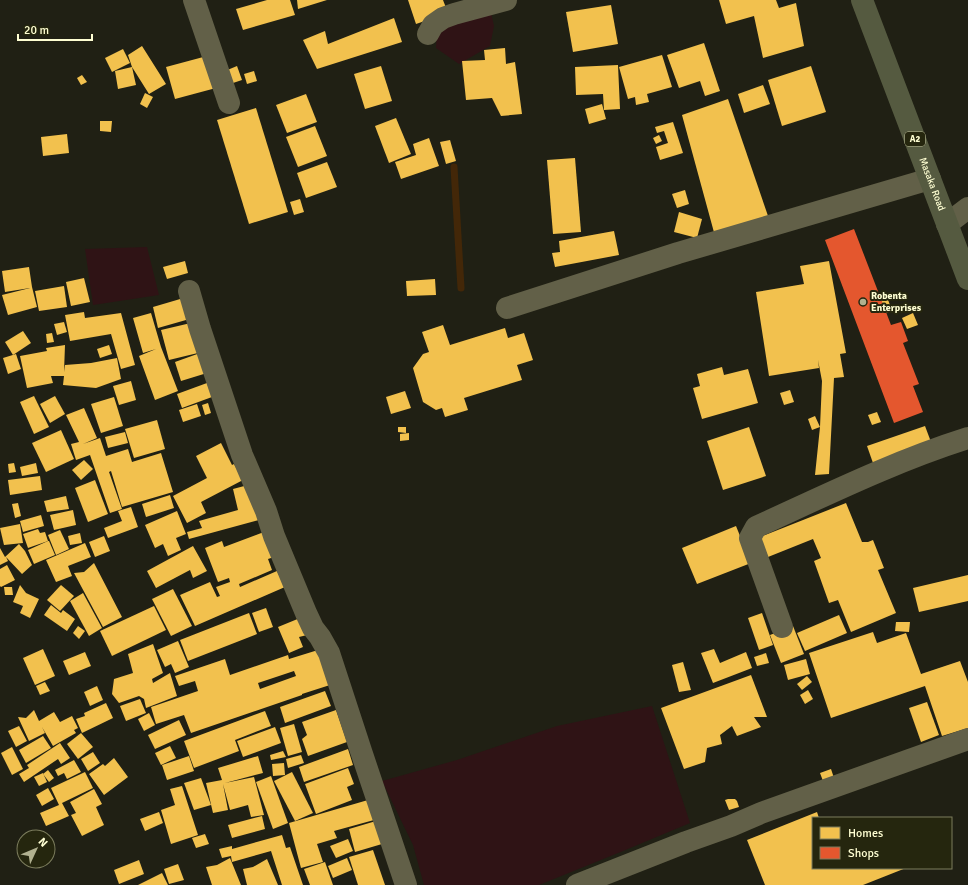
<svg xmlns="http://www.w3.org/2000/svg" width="968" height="885" viewBox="0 0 968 885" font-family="Signika,sans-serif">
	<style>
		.green { fill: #2f1315 }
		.homes { fill: #f2c14e; fill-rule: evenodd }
		.shops { fill: #e4572e }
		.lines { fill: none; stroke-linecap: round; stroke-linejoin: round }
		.stream { stroke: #432708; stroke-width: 7 }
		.minor { stroke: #626048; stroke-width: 22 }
		.major { stroke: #555a40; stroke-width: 22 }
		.poi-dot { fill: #b1b190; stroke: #25260e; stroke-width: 1.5 }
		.labels { text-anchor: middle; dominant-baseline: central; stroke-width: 4; stroke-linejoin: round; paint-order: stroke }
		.shield { fill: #25260e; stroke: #bebe98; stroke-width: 1 }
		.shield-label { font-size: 9px; font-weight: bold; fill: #ffffd3 }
		.street-label { font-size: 10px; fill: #ffffd3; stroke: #25260e }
		.poi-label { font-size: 10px; font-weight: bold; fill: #ffffd3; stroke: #25260e; text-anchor: start }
	</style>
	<rect width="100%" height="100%" fill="#202014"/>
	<g class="green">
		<polygon points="491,13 494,26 490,46 459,64 436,48 437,29"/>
		<polygon points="147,247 159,295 93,305 85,249"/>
		<polygon points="652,706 690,823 623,851 539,885 424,885 413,845 382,781 457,760 557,726"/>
	</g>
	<g class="homes">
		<polygon points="267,0 290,0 295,15 243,30 236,9"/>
		<polygon points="297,0 327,0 298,9"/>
		<polygon points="408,0 443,0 448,13 416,24"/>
		<polygon points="719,0 776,0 779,8 796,3 804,46 763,58 754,16 726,24"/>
		<polygon points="611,5 618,44 573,52 566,12"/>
		<polygon points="394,18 402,42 317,69 303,40 325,31 328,44"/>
		<polygon points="704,43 720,91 705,96 700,81 679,88 667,55"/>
		<polygon points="142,46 166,84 149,94 132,67 136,85 118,89 115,71 132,67 128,55"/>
		<polygon points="505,48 506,64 515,62 522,114 501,116 492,98 466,100 462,61 485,60 484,50"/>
		<polygon points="123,49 130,63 112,72 105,58"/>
		<polygon points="662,55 672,87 647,94 649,102 636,105 635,97 628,99 619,67"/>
		<polygon points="207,56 216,88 175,99 166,67"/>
		<polygon points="618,65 620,109 604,110 603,94 576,95 575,67"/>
		<polygon points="237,66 242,80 230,84 225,71"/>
		<polygon points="381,66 392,101 365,109 354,74"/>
		<polygon points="811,66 826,112 782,126 768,80"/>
		<polygon points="254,71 257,81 247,84 244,74"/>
		<polygon points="82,75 87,82 81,85 77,78"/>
		<polygon points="763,85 770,104 744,113 738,94"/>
		<polygon points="145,93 153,97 147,108 140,104"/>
		<polygon points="306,94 317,122 287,133 276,105"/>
		<polygon points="728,99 768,216 715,236 682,115"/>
		<polygon points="602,104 606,119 589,124 585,109"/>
		<polygon points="256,108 288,212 249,224 217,120"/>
		<polygon points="396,118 411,154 389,163 375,126"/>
		<polygon points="100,121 112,121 111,132 100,131"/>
		<polygon points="673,122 683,153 660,160 656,147 668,143 664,131 657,133 655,127"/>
		<polygon points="315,126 327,156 298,167 286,137"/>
		<polygon points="67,134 69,153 43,156 41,137"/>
		<polygon points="659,135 662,141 656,144 653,138"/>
		<polygon points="429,138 439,166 401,179 395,162 416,155 413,144"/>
		<polygon points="450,140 456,161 446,164 440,142"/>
		<polygon points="575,158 581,232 553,234 547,160"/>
		<polygon points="327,162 337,187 306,198 297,173"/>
		<polygon points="685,190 689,204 677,208 672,194"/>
		<polygon points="300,199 304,212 294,215 290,202"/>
		<polygon points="679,212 702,219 697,238 674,232"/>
		<polygon points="614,231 619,255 555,267 552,253 560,252 559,241"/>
		<polygon points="185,261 188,273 167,279 163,267"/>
		<polygon points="829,261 846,353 840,354 844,377 834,378 829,474 815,475 820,427 812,430 808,419 815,416 820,427 822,381 818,360 819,368 769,376 756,292 804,284 800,266"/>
		<polygon points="29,267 32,287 37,307 8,315 2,295 30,288 5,292 2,271"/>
		<polygon points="84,278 90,302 71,306 66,282"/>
		<polygon points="435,279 436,295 407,296 406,281"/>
		<polygon points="64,286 67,307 39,311 35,291"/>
		<polygon points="885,291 892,311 886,313 879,294"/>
		<polygon points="187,297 193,318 158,328 153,307"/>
		<polygon points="84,312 85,318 121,313 135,365 121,369 111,334 70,341 65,315"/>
		<polygon points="151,313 161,347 178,391 155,400 139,356 156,349 143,353 133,318"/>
		<polygon points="913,313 918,325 907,329 902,318"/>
		<polygon points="64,322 67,332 57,335 54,324"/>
		<polygon points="195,322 202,352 169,360 161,330"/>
		<polygon points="443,325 450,345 505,328 508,338 524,333 533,360 517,365 522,380 464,398 468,410 445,417 442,408 436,410 423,402 413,368 423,354 429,352 422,332"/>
		<polygon points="23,331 31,343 13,355 5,342"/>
		<polygon points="52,333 54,342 47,343 46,334"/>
		<polygon points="65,345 64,372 65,365 91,363 117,358 121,379 96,388 63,385 64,376 51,376 53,383 27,388 20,356 47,351 46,348"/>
		<polygon points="109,345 112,354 100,358 97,349"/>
		<polygon points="200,353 207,373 181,381 175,362"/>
		<polygon points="16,354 21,369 8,374 3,358"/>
		<polygon points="722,367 724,375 748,369 758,403 702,419 693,388 700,386 697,374"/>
		<polygon points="131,381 136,400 119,405 113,386"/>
		<polygon points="207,383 212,397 182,408 177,394"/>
		<polygon points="790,390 794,402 784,405 780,393"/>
		<polygon points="405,391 411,408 391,414 386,397"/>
		<polygon points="34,396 49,427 34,434 20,402"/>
		<polygon points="55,396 65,414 50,423 40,404"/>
		<polygon points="114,397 123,426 101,433 91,404"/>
		<polygon points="208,403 211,413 205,415 202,405"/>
		<polygon points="197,404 201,416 183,422 179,410"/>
		<polygon points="84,408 97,438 83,444 100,438 106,456 128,449 132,462 161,453 173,492 122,507 111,471 109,472 122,509 110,513 90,455 76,460 71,444 79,442 66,415"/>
		<polygon points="877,412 881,422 872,425 868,415"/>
		<polygon points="157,420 165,449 134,458 125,429"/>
		<polygon points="925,426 931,442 873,463 867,446"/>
		<polygon points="398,427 406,427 406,433 398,432"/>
		<polygon points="749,427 766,476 723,490 707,441"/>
		<polygon points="61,430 74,459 46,472 32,443"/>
		<polygon points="125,432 128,443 108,448 105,437"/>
		<polygon points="409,433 409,440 400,441 400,434"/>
		<polygon points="221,443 232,465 234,464 243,480 201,502 206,513 187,523 173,496 207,478 196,456"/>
		<polygon points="84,460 93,469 81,480 72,470"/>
		<polygon points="14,463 16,472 9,473 8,464"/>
		<polygon points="36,463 38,473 22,476 20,467"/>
		<polygon points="40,476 42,490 10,495 8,480"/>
		<polygon points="95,480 108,514 88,522 75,488"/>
		<polygon points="248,485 259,520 189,539 187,532 202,528 199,521 238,510 233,489"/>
		<polygon points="170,495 174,508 146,517 142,504"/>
		<polygon points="66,496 69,509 47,512 44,501"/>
		<polygon points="18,503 21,516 15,518 12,504"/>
		<polygon points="846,503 862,542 868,542 873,540 884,568 878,570 896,613 851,632 838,600 829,603 814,561 821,558 813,539 768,557 760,537"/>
		<polygon points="131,507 138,527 108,538 104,528 122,521 118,511"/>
		<polygon points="73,510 76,525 54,530 50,515"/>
		<polygon points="177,511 186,534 176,538 181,550 168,556 163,544 155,548 145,525"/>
		<polygon points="41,515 44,526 23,532 20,521"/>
		<polygon points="20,524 23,543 4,545 0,528"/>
		<polygon points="736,526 751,563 697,584 682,548"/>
		<polygon points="38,529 40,533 45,532 48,541 28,548 23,534"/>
		<polygon points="60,530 69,549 56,555 48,535"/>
		<polygon points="264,532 274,557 268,559 272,570 239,584 240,587 277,571 285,587 195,626 180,595 210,582 217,597 220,596 216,587 230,582 229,578 218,582 205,548 222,541 224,547"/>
		<polygon points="80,533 82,543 70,545 68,536"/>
		<polygon points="104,536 110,551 95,557 89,542"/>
		<polygon points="48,541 49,541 55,555 34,564 28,550"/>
		<polygon points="85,543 91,557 68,566 72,576 56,582 46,560"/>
		<polygon points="19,544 25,551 32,565 22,574 6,557 8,561 0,565 0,548 5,557"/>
		<polygon points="193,546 207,571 193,578 190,570 156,588 147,571"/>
		<polygon points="94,563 122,617 103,627 74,573 84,572"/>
		<polygon points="7,565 15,580 1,587 0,586 0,569"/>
		<polygon points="968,575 968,601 919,612 913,588"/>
		<polygon points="20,585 26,593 39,599 30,618 20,613 23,606 13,602"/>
		<polygon points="61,585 74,596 60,611 47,600"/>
		<polygon points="4,587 12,587 13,595 5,595"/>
		<polygon points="173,589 192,626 171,636 152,599"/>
		<polygon points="83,593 102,628 89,636 70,601"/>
		<polygon points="51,605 61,613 63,610 75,619 67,631 44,615"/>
		<polygon points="154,606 166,630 112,656 100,631"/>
		<polygon points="266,608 273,627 259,632 252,613"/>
		<polygon points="249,613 257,634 188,661 180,640"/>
		<polygon points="762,613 773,645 759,650 748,618"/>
		<polygon points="839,615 847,633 805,651 797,633"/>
		<polygon points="300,618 307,635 299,637 303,647 289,653 278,627"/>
		<polygon points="896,622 910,622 909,632 895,631"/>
		<polygon points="78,626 85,631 79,639 73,633"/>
		<polygon points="793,626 804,654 781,663 770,635"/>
		<polygon points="873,632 877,643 906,633 921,674 960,661 968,682 968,728 942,736 925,686 831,718 809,653"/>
		<polygon points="178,641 189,667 175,673 171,664 165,667 157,650"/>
		<polygon points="153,644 163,673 152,679 153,683 170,673 177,696 146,708 144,699 139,696 119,703 112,694 114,679 133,673 128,654"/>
		<polygon points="43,649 55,676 35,685 23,658"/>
		<polygon points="714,649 720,663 746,652 752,668 713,683 701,653"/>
		<path d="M 318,650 L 330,685 L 302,694 L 302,695 L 191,733 L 184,715 L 156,724 L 151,707 L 198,691 L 195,681 L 179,686 L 175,676 L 225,659 L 230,675 L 288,655 L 289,659 ZM 294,671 L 296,676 L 260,689 L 258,683 Z"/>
		<polygon points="85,652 91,666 69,675 63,661"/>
		<polygon points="766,653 769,663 757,666 754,657"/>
		<polygon points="806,659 810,674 788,680 784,665"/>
		<polygon points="683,662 691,690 679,692 672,665"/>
		<polygon points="751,675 767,717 754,717 761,727 737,736 732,726 720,735 722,744 707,748 705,762 684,769 661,708"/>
		<polygon points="807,676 812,682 802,690 797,684"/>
		<polygon points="45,682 50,691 40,695 36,686"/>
		<polygon points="97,686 103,700 90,706 84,692"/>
		<polygon points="808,690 813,699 805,704 800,695"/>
		<polygon points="325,691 331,706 285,723 280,707"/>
		<polygon points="140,699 146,713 126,721 120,706"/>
		<polygon points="927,702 939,735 921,742 909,708"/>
		<polygon points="106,703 113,718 82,733 76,719 85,716 84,713"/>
		<polygon points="34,710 39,721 54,712 60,722 72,716 78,728 74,730 76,733 53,746 42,727 45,733 29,741 18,717 26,718"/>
		<polygon points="336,710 347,742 308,756 302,739 307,735 302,722"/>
		<polygon points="265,711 271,726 235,740 239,751 194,768 184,741"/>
		<polygon points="149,713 155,725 144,731 138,719"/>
		<polygon points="179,720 186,735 155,749 148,735"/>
		<polygon points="294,724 302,752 288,756 280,728"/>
		<polygon points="19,726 27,741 16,747 8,731"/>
		<polygon points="275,727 281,743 243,757 237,741"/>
		<polygon points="81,733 93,747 78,759 67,744"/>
		<polygon points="43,736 51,748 26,763 19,750"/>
		<polygon points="60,743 70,758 61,764 58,759 24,782 19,774 29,768 27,765"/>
		<polygon points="170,746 176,758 161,765 155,753"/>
		<polygon points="12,747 23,769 12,775 1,753"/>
		<polygon points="348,749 353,765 304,782 299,767"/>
		<polygon points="283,751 286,757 271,760 270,755"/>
		<polygon points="93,752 100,763 88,771 81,759"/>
		<polygon points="301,755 304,763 288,768 286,759"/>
		<polygon points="189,756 194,771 167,780 162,765"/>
		<polygon points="258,756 263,773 225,783 254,777 264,815 251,817 248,805 230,810 223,784 228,810 213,813 206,783 222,780 218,768"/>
		<polygon points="114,758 128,777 104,795 89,774 103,764 105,766"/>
		<polygon points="74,760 81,772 67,779 64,773 58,776 55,770"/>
		<polygon points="284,763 285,775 273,776 272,764"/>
		<polygon points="348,768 354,784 347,787 352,800 316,814 305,784"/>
		<polygon points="831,769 834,778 823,781 820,773"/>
		<polygon points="48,770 54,778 49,782 43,774"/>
		<polygon points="85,772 93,788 62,803 69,816 46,826 40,813 59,805 51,788"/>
		<polygon points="292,772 313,813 295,821 274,781"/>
		<polygon points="43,773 47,782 39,786 34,777"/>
		<polygon points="271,776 288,823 273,829 256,782"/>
		<polygon points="201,778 211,805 194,810 184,783"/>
		<polygon points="182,786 198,835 171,844 161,810 175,805 170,789"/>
		<polygon points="48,788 54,799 42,806 36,795"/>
		<polygon points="94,789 102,804 96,807 104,825 82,836 71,815 76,813 70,802"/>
		<polygon points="728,799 735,799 737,801 739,807 729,810 725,800"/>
		<polygon points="368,800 374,820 334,831 337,838 317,844 323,862 301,868 289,823"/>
		<polygon points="159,812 163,823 145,831 140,819"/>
		<polygon points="817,812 819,818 813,818 813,868 906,868 863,885 765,885 747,840"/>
		<polygon points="262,816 265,829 232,838 228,825"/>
		<polygon points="376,821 382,844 355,852 349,829"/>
		<polygon points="205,834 209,844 196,848 192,838"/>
		<polygon points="282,835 286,848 290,847 303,885 282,885 271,851 232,862 231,856 222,858 219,849 232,846 232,849"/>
		<polygon points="348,839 353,851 336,858 330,846"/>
		<polygon points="373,850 385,885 358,885 349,857"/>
		<polygon points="230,858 241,885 212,885 206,867 217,865"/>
		<polygon points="347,858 352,870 333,878 328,866"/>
		<polygon points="267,859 278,885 247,885 243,869 253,867"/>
		<polygon points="139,860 144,874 119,884 114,870"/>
		<polygon points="325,862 333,885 310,885 304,869"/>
		<polygon points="178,864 184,880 169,884 164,869"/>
		<polygon points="162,873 168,885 138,885"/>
	</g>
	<polygon class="shops" points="854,229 891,325 901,322 908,341 903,343 919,384 913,386 923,412 894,423 825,240"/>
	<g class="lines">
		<polyline class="stream" points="454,167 461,288"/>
		<g class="minor">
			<polyline points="194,0 229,103"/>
			<polyline points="428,34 433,25 443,18 454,14 506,0"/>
			<polyline points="947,224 968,208"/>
			<polyline points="189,291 200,329 242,455 266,511 274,536 306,613 313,628 320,637 329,653 361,751 406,885"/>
			<polyline points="507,308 678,253 930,179"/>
			<path d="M 782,627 L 750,538 L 756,527 C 826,495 895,461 968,438"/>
			<polyline points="577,885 686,842 731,826 761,813 968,739"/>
		</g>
		<path class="major" id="s1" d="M 862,0 L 968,279"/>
	</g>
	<circle class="poi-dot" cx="863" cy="302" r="4"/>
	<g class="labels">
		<rect class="shield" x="905" y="132" width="20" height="14" rx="3"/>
		<g class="shield-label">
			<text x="915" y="139">A2</text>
		</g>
		<g class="street-label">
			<text stroke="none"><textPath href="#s1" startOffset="197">Masaka Road</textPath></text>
		</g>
		<g class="poi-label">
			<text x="871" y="296">Robenta<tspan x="871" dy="12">Enterprises</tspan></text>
		</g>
	</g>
	<rect x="812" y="817" width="140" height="52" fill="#25260e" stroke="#7c7d5d"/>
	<rect x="820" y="827" width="20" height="12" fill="#f2c14e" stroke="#7c7d5d"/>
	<text x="848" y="837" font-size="12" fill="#ffffd3">Homes</text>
	<rect x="820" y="847" width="20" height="12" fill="#e4572e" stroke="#7c7d5d"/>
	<text x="848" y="857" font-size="12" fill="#ffffd3">Shops</text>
	<g transform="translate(36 849) rotate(46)"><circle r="19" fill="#25260e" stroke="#7c7d5d"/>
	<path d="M0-3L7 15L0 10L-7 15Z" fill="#b1b190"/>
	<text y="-6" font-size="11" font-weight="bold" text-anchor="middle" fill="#ffffd3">N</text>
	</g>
	<path d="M18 34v6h74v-6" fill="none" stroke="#ffffd3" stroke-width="2"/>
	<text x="24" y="34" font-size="12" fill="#ffffd3" stroke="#25260e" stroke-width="3" paint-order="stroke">20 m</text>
</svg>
